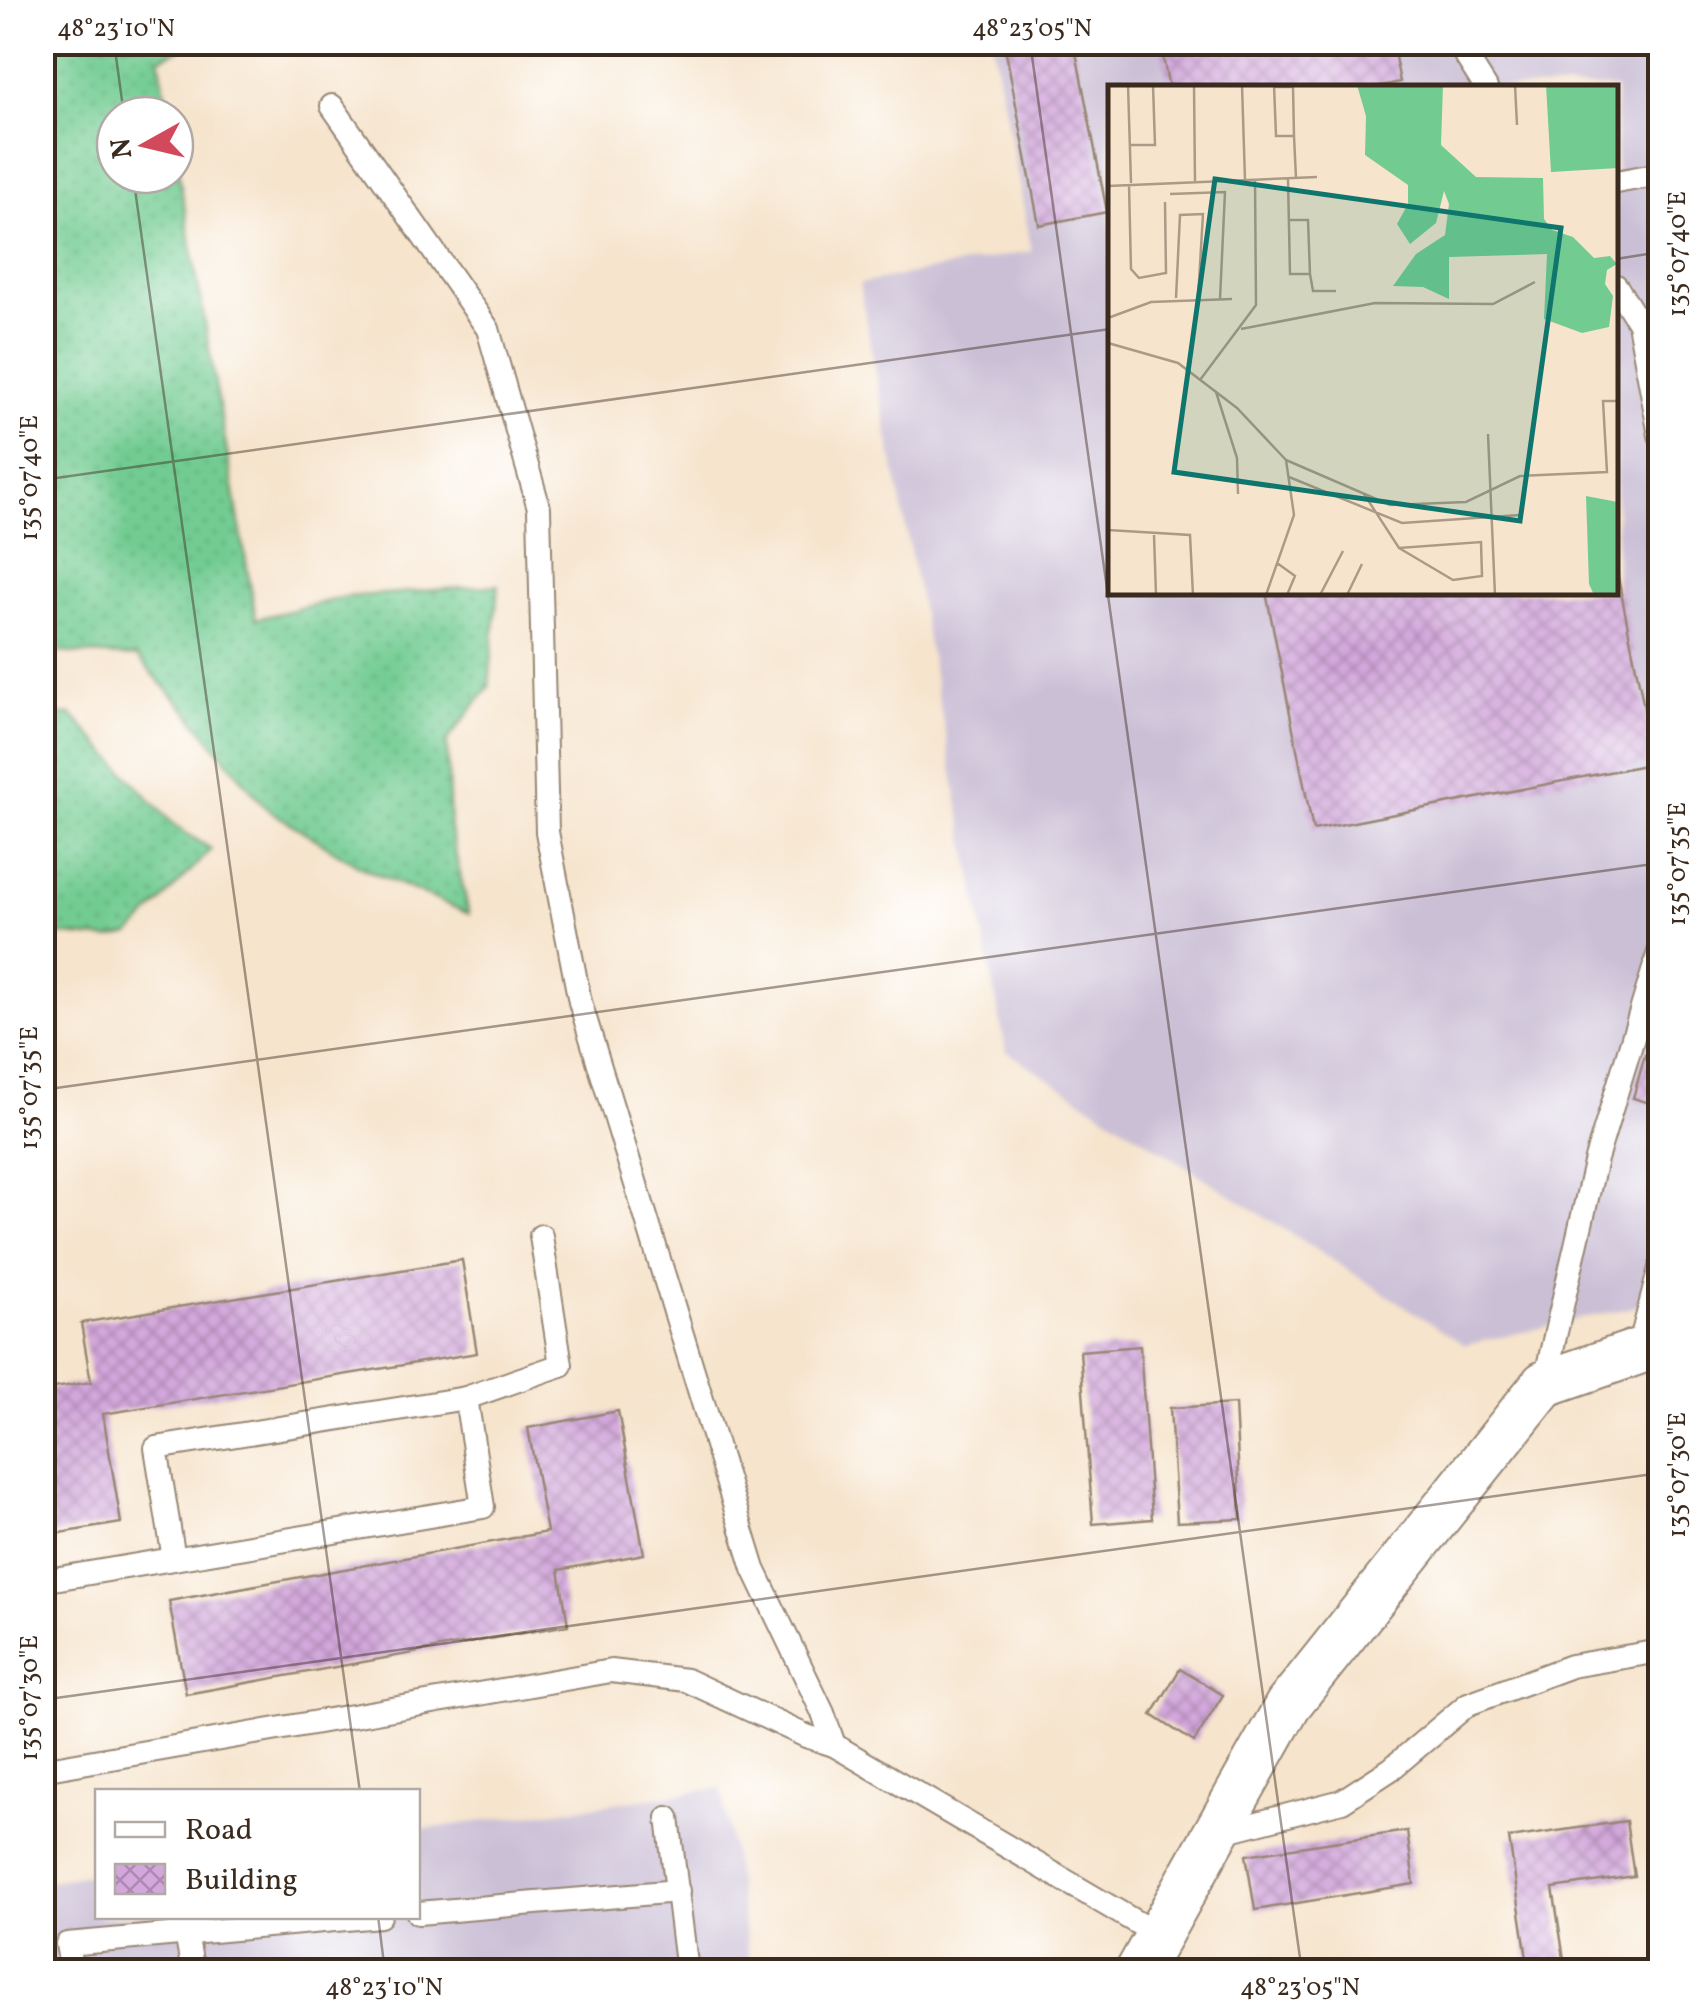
<svg xmlns="http://www.w3.org/2000/svg" width="1703" height="2014" viewBox="0 0 1703 2014" font-family="Vollkorn,serif">
	<style>
		.industrial { fill: #cbbfd5; fill-rule: evenodd }
		.grass { fill: url(#grass-dots); stroke: #567b58; stroke-width: 2.5 }
		.building { fill: url(#building-cross-hatch) }
		.lines { fill: none; stroke-linecap: round; stroke-linejoin: round }
		.lane-casing { stroke: #988775; stroke-width: 26 }
		.street-casing { stroke: #988775; stroke-width: 49 }
		.lane { stroke: #fff; stroke-width: 22 }
		.street { stroke: #fff; stroke-width: 45 }
		.ticks { fill: none; stroke: #3b2a1e; stroke-width: 2.5; stroke-opacity: 0.45 }
		.inset-road { fill: none; stroke: #ab9a86; stroke-width: 2.5 }
		.view { fill: #0f766e; fill-opacity: 0.15; stroke: #0f766e; stroke-width: 5 }
		.inset-edge { fill: none; stroke: #3b2a1e; stroke-width: 5 }
		.neatline { fill: none; stroke: #3b2a1e; stroke-width: 4 }
		.ticks-label { font-size: 25px; text-anchor: middle; fill: #3b2a1e }
	</style>
	<defs>
		<pattern id="grass-dots" width="8" height="8" patternUnits="userSpaceOnUse" patternTransform="scale(2.5)"><rect width="8" height="8" fill="#72cc92"/><path d="M2 2h.1M6 6h.1" fill="none" stroke="#64af7d" stroke-width="1.8" stroke-linecap="round"/></pattern>
		<pattern id="building-cross-hatch" width="8" height="8" patternUnits="userSpaceOnUse" patternTransform="scale(2.5)"><rect width="8" height="8" fill="#d3a7dc"/><path d="M0 0l8 8M0 8l8-8" fill="none" stroke="#ac88b2"/></pattern>
	</defs>
	<rect width="100%" height="100%" fill="#fff"/>
	<filter id="ink" filterUnits="userSpaceOnUse"><feTurbulence type="fractalNoise" baseFrequency=".01" numOctaves="2"/><feDisplacementMap in="SourceGraphic" scale="20" xChannelSelector="R" yChannelSelector="G"/><feConvolveMatrix kernelMatrix="1 2 1 2 8 2 1 2 1" color-interpolation-filters="sRGB"/></filter>
	<filter id="wash" filterUnits="userSpaceOnUse"><feTurbulence type="fractalNoise" baseFrequency=".0048" numOctaves="4" result="noise"/><feDisplacementMap in="SourceGraphic" scale="40" xChannelSelector="R" yChannelSelector="G"/><feGaussianBlur stdDeviation="2.25" result="paint"/><feColorMatrix in="noise" values="0 0 0 0 0 0 0 0 0 0 0 0 0 0 0 0 0 1.4 0 .05"/><feComposite in="paint" operator="in"/></filter>
	<g filter="url(#wash)">
		<rect width="100%" height="100%" fill="#f6e4cc"/>
		<g class="industrial">
			<path d="M 992,43 L 1660,43 L 1660,1301 L 1465,1345 L 1006,1051 L 859,284 L 1032,251 ZM 1110,88 L 1616,88 L 1616,592 L 1110,592 Z"/>
			<polygon points="722,1788 751,1971 50,1971 43,1931 42,1882 97,1874 98,1916 418,1916 418,1830"/>
		</g>
		<g class="grass">
			<polygon points="42,43 195,43 159,58 169,115 115,115 115,175 175,175 175,152 256,619 345,597 498,585 489,687 447,741 450,830 469,914 362,868 266,808 187,711 137,657 43,651"/>
			<polygon points="43,715 72,715 175,826 211,849 131,934 108,939 43,933"/>
		</g>
		<g id="blocks">
			<g class="building">
				<polygon points="1004,42 1074,42 1107,212 1039,225"/>
				<polygon points="1160,42 1392,42 1400,82 1372,88 1169,88"/>
				<polygon points="1616,572 1617,572 1655,763 1313,830 1266,592 1616,592"/>
				<polygon points="1645,1055 1660,1059 1660,1106 1633,1098"/>
				<polygon points="462,1260 477,1353 103,1414 121,1523 42,1536 42,1390 91,1382 81,1323"/>
				<polygon points="1140,1346 1152,1519 1093,1524 1080,1351"/>
				<polygon points="1235,1404 1241,1519 1177,1522 1170,1408"/>
				<polygon points="618,1411 644,1554 559,1570 568,1625 186,1694 169,1601 547,1532 528,1428"/>
				<polygon points="1180,1669 1223,1695 1194,1742 1152,1715"/>
				<polygon points="1626,1821 1634,1876 1553,1888 1566,1972 1529,1972 1509,1838"/>
				<polygon points="1407,1831 1414,1884 1255,1910 1246,1855"/>
			</g>
		</g>
	</g>
	<g filter="url(#ink)">
		<use href="#blocks" fill-opacity="0" stroke="#988775" stroke-width="2.5"/>
		<g class="lines">
			<defs>
				<g id="lane">
					<polyline points="1457,42 1486,88"/>
					<polyline points="332,106 488,329 539,508 547,832 580,1002 754,1569 823,1713 834,1745"/>
					<polyline points="1616,182 1660,174"/>
					<polyline points="1616,286 1639,323 1660,435"/>
					<polyline points="1638,1352 1660,1268"/>
					<polyline points="1544,1384 1596,1159 1660,949"/>
					<polyline points="174,1559 156,1448 466,1398"/>
					<polyline points="42,1581 483,1507 466,1398 561,1365 541,1236"/>
					<polyline points="42,1770 611,1671 686,1680 806,1736 834,1745 1158,1935"/>
					<polyline points="668,1818 687,1972"/>
					<polyline points="1219,1833 1342,1801 1391,1769 1468,1704 1571,1666 1660,1651"/>
					<polyline points="418,1913 678,1891"/>
					<polyline points="186,1933 193,1972"/>
					<polyline points="72,1972 67,1944 380,1916"/>
				</g>
				<polyline id="street" points="1138,1972 1288,1705 1544,1384 1660,1344"/>
			</defs>
			<use href="#lane" class="lane-casing"/>
			<use href="#street" class="street-casing"/>
			<use href="#lane" class="lane"/>
			<use href="#street" class="street"/>
		</g>
	</g>
	<path class="ticks" d="M 114,42 L 124,115M 1030,42 L 1302,1972M 133,175 L 360,1792M 1616,259 L 1660,252M 42,480 L 1110,329M 42,1090 L 1660,863M 42,1700 L 1660,1473M 378,1916 L 385,1972"/>
	<g transform="translate(1108 85)">
		<rect width="510" height="510" fill="#f6e4cc"/>
		<path d="M 249,0 L 335,0 L 333,60 L 368,92 L 435,93 L 436,134 L 444,145 L 465,152 L 486,173 L 502,171 L 509,179 L 499,185 L 497,199 L 505,211 L 501,242 L 474,248 L 436,234 L 439,169 L 341,172 L 341,214 L 315,202 L 285,201 L 308,169 L 337,150 L 341,119 L 336,106 L 328,138 L 302,159 L 289,139 L 300,119 L 300,100 L 257,70 L 258,31 ZM 438,0 L 510,0 L 510,83 L 443,87 ZM 478,411 L 510,417 L 510,510 L 486,510 L 481,499 Z" fill="#72cc92"/>
		<path class="inset-road" d="M 20,0 L 23,98M 86,0 L 87,97M 134,0 L 137,95M 166,0 L 168,51 L 186,51 L 188,93M 407,0 L 409,40M 166,2 L 185,2 L 186,51M 22,60 L 47,60 L 45,0M 180,94 L 182,189 L 202,189 L 205,206 L 228,206M 21,100 L 23,184 L 31,193 L 58,188 L 57,117M 0,101 L 209,92M 62,109 L 117,107 L 112,214M 181,135 L 200,135 L 202,189M 68,213 L 72,130 L 95,129 L 90,213M 0,233 L 43,217 L 124,214M 133,244 L 267,218 L 385,219 L 427,197M 0,258 L 70,278 L 129,323 L 178,375 L 186,430 L 158,510M 92,295 L 148,220 L 147,94M 108,307 L 129,373 L 130,409M 380,349 L 387,510M 178,375 L 282,420 L 358,417 L 412,391 L 499,387 L 495,316 L 510,316M 181,392 L 294,438 L 412,430M 256,409 L 291,463 L 373,457 L 374,491 L 345,495 L 291,463M 0,445 L 82,450 L 85,510M 46,450 L 48,510M 169,478 L 187,491 L 179,510M 212,510 L 235,466M 239,510 L 254,479"/>
		<path class="view" d="M 107,94 L 453,143 L 412,436 L 66,387 Z"/>
		<rect width="510" height="510" class="inset-edge"/>
	</g>
	<rect width="1703" height="2014" fill="none" stroke="#fff" stroke-width="110"/>
	<rect x="95" y="1789" width="325" height="130" fill="#ffffff" stroke="#b1aaa5" stroke-width="2.5"/>
	<rect x="115" y="1822" width="50" height="15" fill="#ffffff" stroke="#b1aaa5" stroke-width="2.5"/>
	<text x="185" y="1839" font-size="30" fill="#3b2a1e">Road</text>
	<rect x="115" y="1864" width="50" height="30" fill="url(#building-cross-hatch)" stroke="#b1aaa5" stroke-width="2.5"/>
	<text x="185" y="1889" font-size="30" fill="#3b2a1e">Building</text>
	<g transform="translate(145 145) rotate(262)"><circle r="48" fill="#ffffff" stroke="#b1aaa5" stroke-width="2.5"/>
	<path d="M0-8L18 38L0 25L-18 38Z" fill="#d1495b"/>
	<text y="-15" font-size="28" font-weight="bold" text-anchor="middle" fill="#3b2a1e">N</text>
	</g>
	<rect x="55" y="55" width="1593" height="1904" class="neatline"/>
	<g class="ticks-label">
		<text x="116" y="36">48°23'10"N</text>
		<text x="1032" y="36">48°23'05"N</text>
		<text transform="translate(1676 254) rotate(-90)" y="9">135°07'40"E</text>
		<text transform="translate(28 478) rotate(-90)" y="9">135°07'40"E</text>
		<text transform="translate(1676 864) rotate(-90)" y="9">135°07'35"E</text>
		<text transform="translate(28 1088) rotate(-90)" y="9">135°07'35"E</text>
		<text transform="translate(1676 1475) rotate(-90)" y="9">135°07'30"E</text>
		<text transform="translate(28 1698) rotate(-90)" y="9">135°07'30"E</text>
		<text x="384" y="1995">48°23'10"N</text>
		<text x="1300" y="1995">48°23'05"N</text>
	</g>
</svg>
